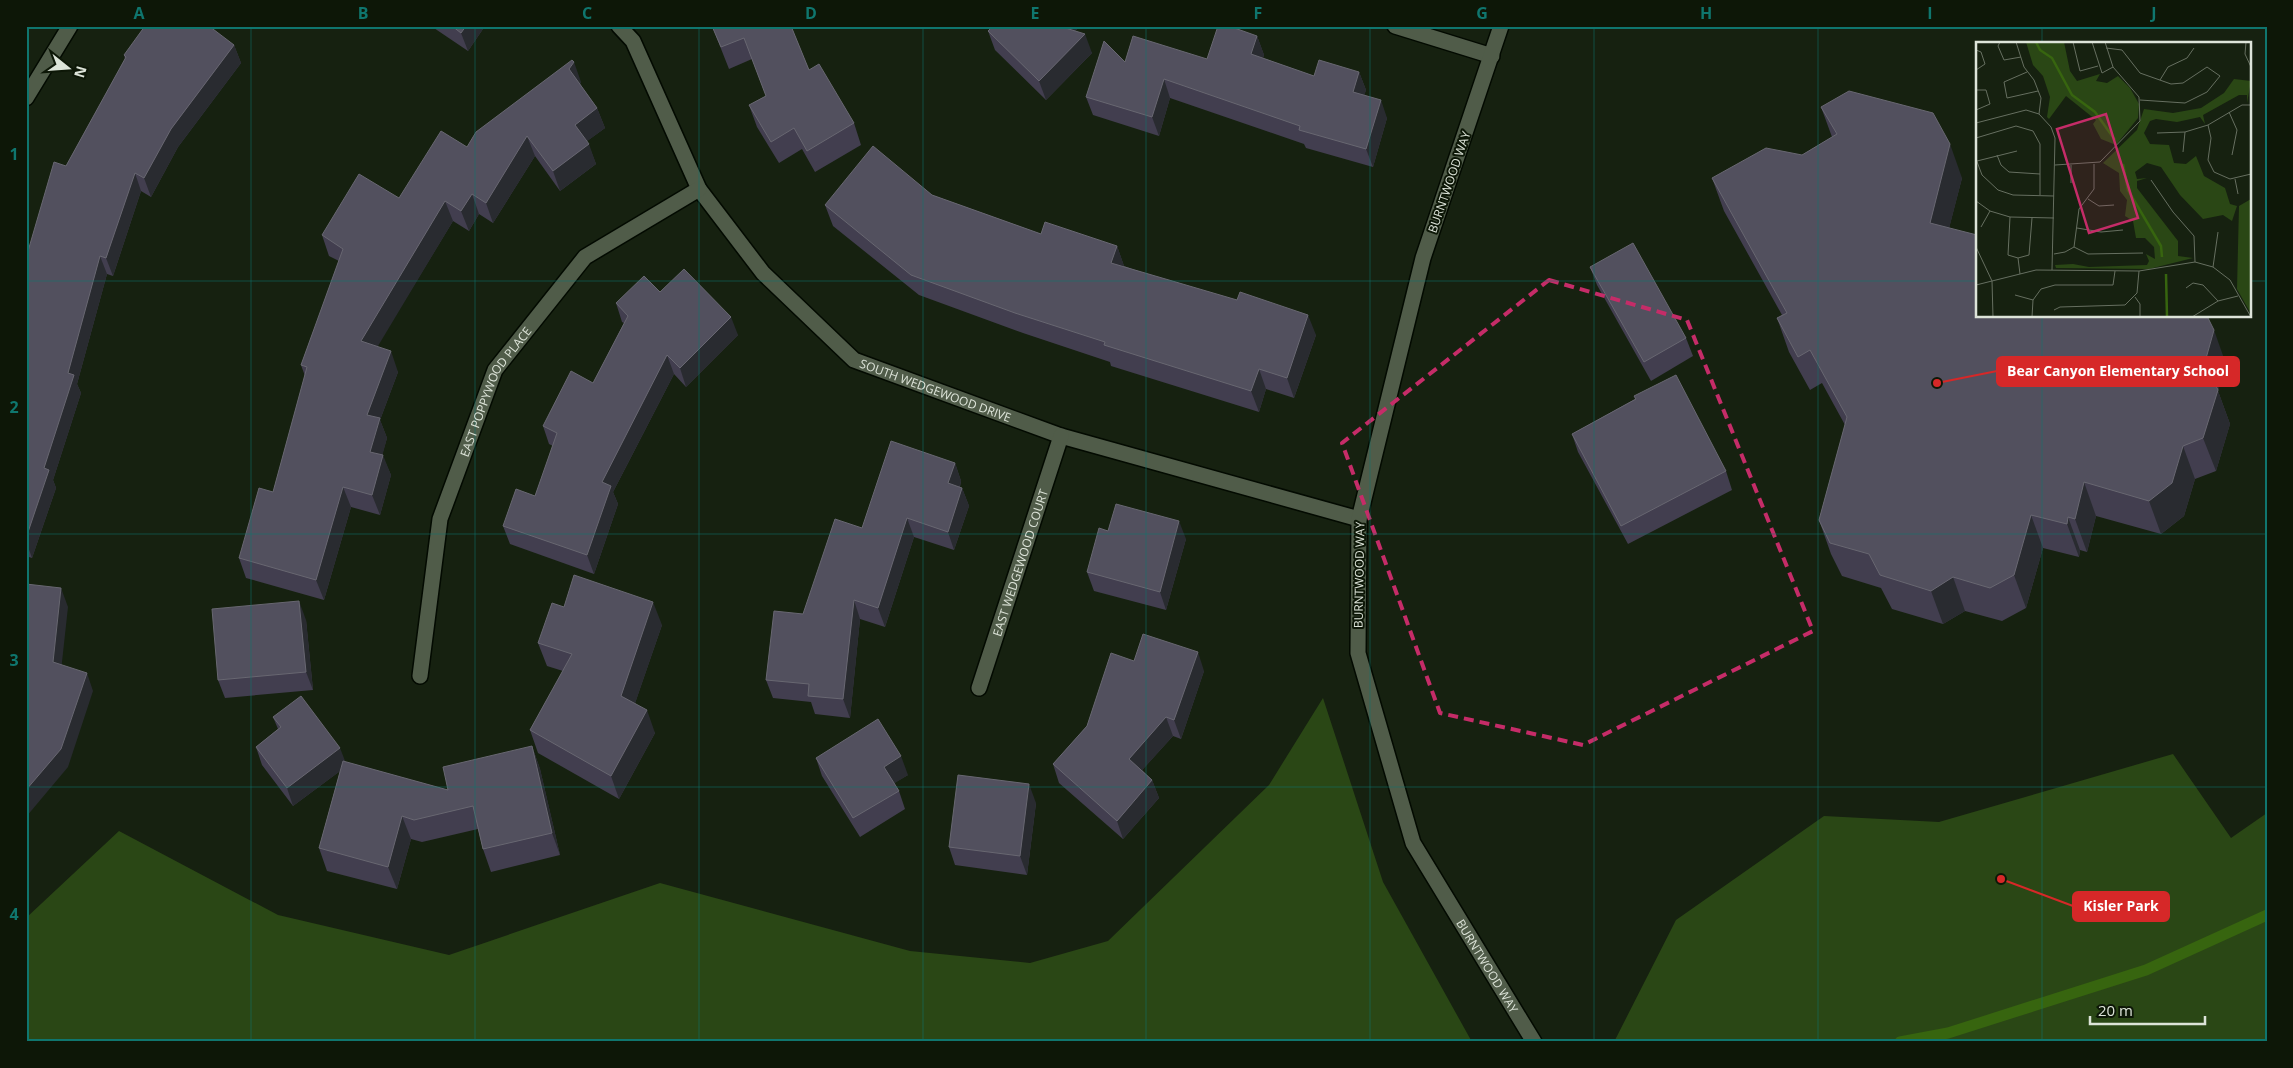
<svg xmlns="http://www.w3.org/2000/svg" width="2293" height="1068" viewBox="0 0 2293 1068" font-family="'Open Sans',sans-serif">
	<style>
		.green { fill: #2a4715 }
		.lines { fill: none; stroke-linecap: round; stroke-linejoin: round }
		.stream { stroke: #37650f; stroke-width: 11 }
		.minor-casing { stroke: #030a01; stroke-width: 18 }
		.tertiary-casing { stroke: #030a01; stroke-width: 18 }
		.minor { stroke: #505c49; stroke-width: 15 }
		.tertiary { stroke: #505c49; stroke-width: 15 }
		.wall { fill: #423e4f }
		.shaded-wall { fill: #292b30 }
		.building { fill: #52505e; stroke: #686771 }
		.marked { fill: none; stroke: #c52c68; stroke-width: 4; stroke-dasharray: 10 6; stroke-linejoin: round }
		.grid { fill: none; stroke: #0f766e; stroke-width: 1; stroke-opacity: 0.55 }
		.labels { text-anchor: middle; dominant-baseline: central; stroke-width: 4; stroke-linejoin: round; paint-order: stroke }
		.street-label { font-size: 12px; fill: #dde4d9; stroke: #0d1707 }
		.inset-river { fill: none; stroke: #37650f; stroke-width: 2.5 }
		.inset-road { fill: none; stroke: #666f60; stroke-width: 1 }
		.view { fill: #c52c68; fill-opacity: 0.15; stroke: #c52c68; stroke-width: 2.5 }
		.inset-edge { fill: none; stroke: #dde4d9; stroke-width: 2.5 }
		.leader { fill: none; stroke: #d62828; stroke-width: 2 }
		.callout-dot { fill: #d62828; stroke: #0d1707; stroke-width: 2 }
		.callout { fill: #d62828; stroke: #d62828; stroke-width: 2 }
		.callout-label { font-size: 14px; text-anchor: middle; font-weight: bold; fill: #fff }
		.neatline { fill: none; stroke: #0f766e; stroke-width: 2 }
		.grid-label { font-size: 16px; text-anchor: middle; font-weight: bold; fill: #0f766e }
	</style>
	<rect width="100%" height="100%" fill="#162110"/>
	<g class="green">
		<polygon points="1323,698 1383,882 1472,1042 26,1042 26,918 119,831 278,915 449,955 660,883 910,951 1030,963 1108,941 1269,785"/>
		<polygon points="2173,754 2231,838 2267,813 2267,1042 1614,1042 1676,920 1824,816 1939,822"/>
	</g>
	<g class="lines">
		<polyline class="stream" points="1900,1042 1948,1033 2146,970 2267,915"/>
		<defs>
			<g id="minor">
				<path id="s1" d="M 619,26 L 633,41 L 699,189 L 763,273 L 854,360 L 1061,436 L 1359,519"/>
				<polyline points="1395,26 1492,56"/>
				<polyline points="26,98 70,26"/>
				<path id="s2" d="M 420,676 L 440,519 L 495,370 L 585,257 L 699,189"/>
				<path id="s3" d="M 979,688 L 1061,436"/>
			</g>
			<g id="tertiary">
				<path id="s4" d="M 1501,26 L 1423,258 L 1359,519 L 1358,653 L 1413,843 L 1534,1042"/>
			</g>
		</defs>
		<use href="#minor" class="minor-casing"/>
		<use href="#tertiary" class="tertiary-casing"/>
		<use href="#minor" class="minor"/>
		<use href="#tertiary" class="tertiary"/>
	</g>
	<g class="wall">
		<polygon points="431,26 485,26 468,51"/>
		<polygon points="712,26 791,26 809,70 854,123 861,145 815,172 802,149 779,163 757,127 749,105 766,96 752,59 729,69"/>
		<polygon points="993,26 1077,26 1078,28 1075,31 1092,53 1046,100 995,50 988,31"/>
		<polygon points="1257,36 1264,55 1263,58 1314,76 1359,72 1366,90 1364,95 1387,118 1373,167 1306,148 1304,144 1170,98 1159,136 1093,115 1086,97 1207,59"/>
		<polygon points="234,45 241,63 178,147 151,197 141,191 113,276 107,274 77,384 81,393 53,480 56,488 32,558 26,556 26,258 66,166 125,59 124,55"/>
		<polygon points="581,82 580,84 597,108 605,128 587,141 596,164 560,191 535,156 493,223 479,214 469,231 453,221 377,346 398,372 380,420 387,438 382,455 391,475 380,515 351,507 324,600 246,578 239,558 273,492 305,376 301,365 339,261 329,256 322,235 399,198 467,147"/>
		<polygon points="1821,107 1962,178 1949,228 2226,364 2218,391 2230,424 2216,471 2195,479 2184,516 2161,534 2096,516 2087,552 2080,550 2079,557 2043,548 2026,608 2002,621 1965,611 1943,624 1892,609 1881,588 1842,576 1831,554 1819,520 1845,425 1822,383 1810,390 1789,352 1777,318 1782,315 1724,211 1712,178 1802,155 1832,137"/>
		<polygon points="932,195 1041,234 1117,246 1124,266 1316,335 1294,398 1266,389 1259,412 1111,366 1110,362 1023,333 919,295 833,226 825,205"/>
		<polygon points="1590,267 1686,338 1693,356 1651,381 1597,285"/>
		<polygon points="660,292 738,335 686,387 674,374 613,492 618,504 594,574 510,544 503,526 535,496 553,446 549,444 543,426 593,383 624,323 622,322 616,303"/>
		<polygon points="1634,396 1726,471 1732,490 1628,544 1578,452 1572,434 1635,399"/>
		<polygon points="955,463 961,481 960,487 962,488 969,506 954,550 914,537 885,627 860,619 850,718 815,714 811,702 773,698 766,680 862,528"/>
		<polygon points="1186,539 1166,610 1094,591 1087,572"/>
		<polygon points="564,607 662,625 635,703 655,733 619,799 538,753 530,730 563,671 547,666 538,643"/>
		<polygon points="306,620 313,690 225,698 218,680"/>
		<polygon points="1134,661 1204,671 1181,739 1173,736 1142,770 1152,780 1159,798 1123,839 1059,783 1053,764 1087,726"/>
		<polygon points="273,717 345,762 448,790 532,746 540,769 560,855 491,872 483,849 478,829 422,842 411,839 397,889 327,871 319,848 340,771 293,806 262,765 256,747 278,729"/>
		<polygon points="816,758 908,775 894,783 899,791 905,809 860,837 822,776"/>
		<polygon points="1036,803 1027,875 955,865 949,847"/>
	</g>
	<g class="shaded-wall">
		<polygon points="466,26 485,26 468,51 461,33"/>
		<polygon points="1056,26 1077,26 1078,28 1062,44"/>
		<polygon points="1085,34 1092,53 1046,100 1039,81"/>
		<polygon points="1257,36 1264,55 1258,73 1251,54"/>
		<polygon points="234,45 241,63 178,147 151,197 144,178 171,129"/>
		<polygon points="574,62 581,82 577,89 569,69"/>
		<polygon points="1359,72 1366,90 1360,110 1353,92"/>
		<polygon points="1164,79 1170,98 1159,136 1152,117"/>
		<polygon points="1381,100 1387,118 1373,167 1366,149"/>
		<polygon points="597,108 605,128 582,145 575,125"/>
		<polygon points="527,136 535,156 493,223 486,203"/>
		<polygon points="589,144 596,164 560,191 553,171"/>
		<polygon points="1950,144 1962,178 1942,256 1930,223"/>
		<polygon points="135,173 141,191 113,276 106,258"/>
		<polygon points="472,194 479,214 469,231 461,211"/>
		<polygon points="445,201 453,221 369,361 361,341"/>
		<polygon points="1117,246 1124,266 1119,283 1111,263"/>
		<polygon points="100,256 107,274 77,384 81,393 53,480 56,488 32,558 26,541 26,538 68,373"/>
		<polygon points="1308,315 1316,335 1294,398 1287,378"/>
		<polygon points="731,317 738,335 686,387 680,368"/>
		<polygon points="2214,330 2226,364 2218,391 2230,424 2216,471 2203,438 2205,362"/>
		<polygon points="391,351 398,372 380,420 387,438 378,472 370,452 367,415"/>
		<polygon points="667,355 674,374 613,492 618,504 594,574 587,555 602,482"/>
		<polygon points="1259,369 1266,389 1259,412 1251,391"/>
		<polygon points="2183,446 2195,479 2184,516 2161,534 2149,501"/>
		<polygon points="383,455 391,475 380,515 372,495"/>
		<polygon points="955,463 961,481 955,502 948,483"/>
		<polygon points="2084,482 2096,516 2087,552 2075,519"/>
		<polygon points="343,487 351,507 324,600 316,580"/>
		<polygon points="962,488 969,506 954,550 948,532"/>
		<polygon points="2031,515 2043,548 2026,608 2014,575"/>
		<polygon points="2068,517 2080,550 2079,557 2067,524"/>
		<polygon points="907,518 914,537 885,627 878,608"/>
		<polygon points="1179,521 1186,539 1166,610 1160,592"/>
		<polygon points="1953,577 1965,611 1943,624 1931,591"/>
		<polygon points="61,588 68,607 60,680 53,662"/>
		<polygon points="854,600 860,619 850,718 843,699"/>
		<polygon points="299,601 306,620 313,690 306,672"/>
		<polygon points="653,602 662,625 630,718 621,696"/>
		<polygon points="1198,652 1204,671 1181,739 1174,720"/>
		<polygon points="87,673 93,691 68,767 26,817 26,790"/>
		<polygon points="647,710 655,733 619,799 611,776"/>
		<polygon points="1166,717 1173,736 1136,777 1129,759"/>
		<polygon points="532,746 540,769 560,855 552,833"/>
		<polygon points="340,748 347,766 293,806 287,788"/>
		<polygon points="901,756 908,775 890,786 884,767"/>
		<polygon points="1152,780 1159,798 1123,839 1117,821"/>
		<polygon points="1029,784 1036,803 1027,875 1020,856"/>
		<polygon points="402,816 411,839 397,889 388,867"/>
	</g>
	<g class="building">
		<polygon points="145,26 209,26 234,45 171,129 144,178 135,173 106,258 100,256 68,373 74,375 44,468 49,470 26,538 26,258 54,162 66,166 126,57 124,55"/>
		<polygon points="452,26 466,26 461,33"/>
		<polygon points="712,26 791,26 809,70 819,64 854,123 807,151 794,128 771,142 749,105 766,96 744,38 721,47"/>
		<polygon points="993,26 1059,26 1085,34 1039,81 988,31"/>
		<polygon points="1218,26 1229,26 1257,36 1251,54 1314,76 1319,60 1359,72 1353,92 1381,100 1366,149 1299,130 1300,126 1164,79 1152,117 1086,97 1104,41 1125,62 1133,36 1207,59"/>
		<polygon points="572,60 574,62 569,69 597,108 575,125 589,144 553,171 527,136 486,203 472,194 461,211 445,201 361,341 391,351 367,415 380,418 370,452 383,455 372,495 343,487 316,580 239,558 259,488 273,492 307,367 301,365 343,249 322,235 359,174 399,198 441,131 467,147 476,132"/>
		<polygon points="1849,91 1933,113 1950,144 1930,223 1977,235 1977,316 2207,316 2214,330 2205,362 2218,390 2203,438 2183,446 2172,483 2149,501 2084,482 2075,519 2068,517 2067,524 2031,515 2014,575 1990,588 1953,577 1931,591 1880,575 1869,554 1830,543 1819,520 1847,417 1810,350 1798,357 1777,318 1787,313 1712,178 1766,148 1802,155 1837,134 1821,107"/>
		<polygon points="873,146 932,195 1041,234 1045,222 1117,246 1111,263 1237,300 1240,292 1308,315 1287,378 1259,369 1251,391 1104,345 1105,342 1015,313 911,275 825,205"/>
		<polygon points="1633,243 1686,338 1644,362 1590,267"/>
		<polygon points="684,269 731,317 680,368 667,355 602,482 611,486 587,555 503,526 516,489 535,496 557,433 543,426 571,371 593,383 628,316 616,303 644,276 660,292"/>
		<polygon points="1676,375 1726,471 1621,526 1572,434 1636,399 1634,396"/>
		<polygon points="891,441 955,463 948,483 962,488 948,532 907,518 878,608 854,600 843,699 808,696 809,684 766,680 774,611 803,614 835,519 862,528"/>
		<polygon points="1116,504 1179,521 1160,592 1087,572 1099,528 1108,531"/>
		<polygon points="574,575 653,602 621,696 647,710 611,776 530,730 572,654 538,643 552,603 564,607"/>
		<polygon points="26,584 61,588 53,662 87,673 61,749 26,790"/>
		<polygon points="299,601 306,672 218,680 212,609"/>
		<polygon points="1143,634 1198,652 1174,720 1166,717 1129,759 1152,780 1117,821 1053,764 1087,726 1111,653 1134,661"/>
		<polygon points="301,696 340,748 287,788 256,747 281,727 273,717"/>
		<polygon points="878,719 901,756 884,767 899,791 853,818 816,758"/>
		<polygon points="532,746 552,833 483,849 473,806 414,820 402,816 388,867 319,848 343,761 448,790 443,767"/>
		<polygon points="958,775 1029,784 1020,856 949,847"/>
	</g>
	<path class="marked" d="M 1549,280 L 1687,320 L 1813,631 L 1583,745 L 1440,713 L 1342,443 Z"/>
	<path class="grid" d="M 251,26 L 251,1042M 475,26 L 475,1042M 699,26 L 699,1042M 923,26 L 923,1042M 1146,26 L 1146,1042M 1370,26 L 1370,1042M 1594,26 L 1594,1042M 1818,26 L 1818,1042M 2042,26 L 2042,44M 26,281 L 1977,281M 2249,281 L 2267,281M 2042,316 L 2042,1042M 26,534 L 2267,534M 26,787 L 2267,787"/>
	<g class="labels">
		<g class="street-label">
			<text transform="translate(1449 182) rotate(-71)">BURNTWOOD WAY</text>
			<text stroke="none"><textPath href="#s1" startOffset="501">SOUTH WEDGEWOOD DRIVE</textPath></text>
			<text stroke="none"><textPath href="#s2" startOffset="298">EAST POPPYWOOD PLACE</textPath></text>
			<text stroke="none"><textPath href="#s3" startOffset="132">EAST WEDGEWOOD COURT</textPath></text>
			<text transform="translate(1359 575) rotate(-89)">BURNTWOOD WAY</text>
			<text stroke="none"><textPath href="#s4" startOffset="989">BURNTWOOD WAY</textPath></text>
		</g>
	</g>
	<g transform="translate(1976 42)">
		<rect width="275" height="275" fill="#162110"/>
		<path d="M 50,0 L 88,0 L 94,29 L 101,39 L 124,32 L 120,39 L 131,41 L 142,34 L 154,46 L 163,62 L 162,76 L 140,103 L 125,97 L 117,82 L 120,78 L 90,54 L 73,77 L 71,75 L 74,55 L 67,34 L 57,23 ZM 258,37 L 275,39 L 271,61 L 271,53 L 263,53 L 227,73 L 229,82 L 224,75 L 201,80 L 180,77 L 174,79 L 168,91 L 174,102 L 193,103 L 198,121 L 210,122 L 220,114 L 228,134 L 249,146 L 254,162 L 261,164 L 256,179 L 247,173 L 227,177 L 204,153 L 185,125 L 171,121 L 159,130 L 161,137 L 171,136 L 161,139 L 161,146 L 202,199 L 202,214 L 217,216 L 173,227 L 80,226 L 79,223 L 97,222 L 113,225 L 171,223 L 173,219 L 170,212 L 179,217 L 178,205 L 169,196 L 160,196 L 157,179 L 149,174 L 151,158 L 144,149 L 143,131 L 127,121 L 161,88 L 168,67 L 197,71 L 225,66 L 248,51 ZM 275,157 L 275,272 L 261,247 L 263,164 Z" fill="#2a4715"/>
		<path class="inset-river" d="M 60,0 L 64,8 L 76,16 L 96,53 L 119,70 L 139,98M 147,122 L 152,148 L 185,204 L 186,215M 190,232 L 191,275"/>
		<path class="inset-road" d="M 24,0 L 22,4 L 28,18 L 45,15M 40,0 L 48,25 L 58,38 L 65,56 L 63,72M 97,0 L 104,29 L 122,24M 116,0 L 126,31 L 137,25M 270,0 L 269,12 L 275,25M 130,6 L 146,8 L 164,31 L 195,42 L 207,41 L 231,25 L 244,34 L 231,50 L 209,61 L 164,58M 0,8 L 5,10 L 9,22 L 0,28M 51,30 L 28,40 L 31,56 L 62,49M 184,38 L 192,25 L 211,16 L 218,6M 0,48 L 10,48 L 14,62 L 0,68M 253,70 L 261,88 L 256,113M 0,81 L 50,68 L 63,72 L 75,85 L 79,96 L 76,228M 232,83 L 235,96 L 232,118 L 238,130 L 254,137 L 275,132M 181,91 L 209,90 L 232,83 L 266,63 L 275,63M 0,96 L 40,84 L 57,89 L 64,102 L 64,153M 207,110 L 209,90M 21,113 L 25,123 L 33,130 L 64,132M 0,117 L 6,133 L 22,148 L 37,153 L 78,154M 1,119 L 41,109M 79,123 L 124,120 L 164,79 L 163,55 L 137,25 L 129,0M 95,123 L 95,141M 259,137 L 262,152M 175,138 L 197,170 L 218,194 L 219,220M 112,157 L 123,164 L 138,163M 0,159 L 14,169 L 34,175 L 78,176M 34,175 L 32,213 L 42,216 L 53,213 L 56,176M 5,185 L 14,169M 101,186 L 125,190 L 147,188M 0,205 L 16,239 L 17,275M 98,205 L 112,212 L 167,211M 78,212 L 89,210 L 98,205 L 103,167 L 118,147 L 118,122M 42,216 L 44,232M 237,225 L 242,190M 0,243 L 60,228 L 163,229 L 219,220 L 237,225 L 254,238 L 275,275M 210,246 L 217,241 L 227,243 L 242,259M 39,253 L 57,258M 159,255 L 164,262 L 164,275M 78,268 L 84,265 L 149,263 L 161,251 L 163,229M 56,275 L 57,258 L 65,247 L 79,243 L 137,243 L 139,229M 216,275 L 242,259 L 262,254"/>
		<path class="view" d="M 130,72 L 162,176 L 113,191 L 81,87 Z"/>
		<rect width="275" height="275" class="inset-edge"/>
	</g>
	<path class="leader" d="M1937 383L1997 371M2001 879L2073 906"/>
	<g class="callout-dot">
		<circle cx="1937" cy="383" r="5"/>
		<circle cx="2001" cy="879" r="5"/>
	</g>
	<g class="callout">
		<rect x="1997" y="357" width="242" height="29" rx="5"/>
		<rect x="2073" y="892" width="96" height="29" rx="5"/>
	</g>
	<g class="callout-label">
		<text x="2118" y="376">Bear Canyon Elementary School</text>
		<text x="2121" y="911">Kisler Park</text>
	</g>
	<rect width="2293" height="1068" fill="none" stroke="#0d1707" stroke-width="55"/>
	<g transform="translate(68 68) rotate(107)" stroke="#0d1707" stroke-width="4" paint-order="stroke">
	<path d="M0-4L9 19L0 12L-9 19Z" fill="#dde4d9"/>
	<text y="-8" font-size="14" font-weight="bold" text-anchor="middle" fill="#dde4d9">N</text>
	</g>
	<path d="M2090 1016v8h115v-8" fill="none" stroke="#dde4d9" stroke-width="2.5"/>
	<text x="2098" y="1016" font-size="15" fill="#dde4d9" stroke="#0d1707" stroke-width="4" paint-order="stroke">20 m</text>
	<rect x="28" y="28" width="2238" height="1012" class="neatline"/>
	<g class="grid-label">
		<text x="139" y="19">A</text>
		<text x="363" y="19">B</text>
		<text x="587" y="19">C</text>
		<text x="811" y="19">D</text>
		<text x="1035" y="19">E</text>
		<text x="1258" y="19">F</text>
		<text x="1482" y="19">G</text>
		<text x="1706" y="19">H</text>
		<text x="1930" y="19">I</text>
		<text x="2154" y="19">J</text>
		<text x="14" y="160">1</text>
		<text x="14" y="413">2</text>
		<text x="14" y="666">3</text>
		<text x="14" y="920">4</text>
	</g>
</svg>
